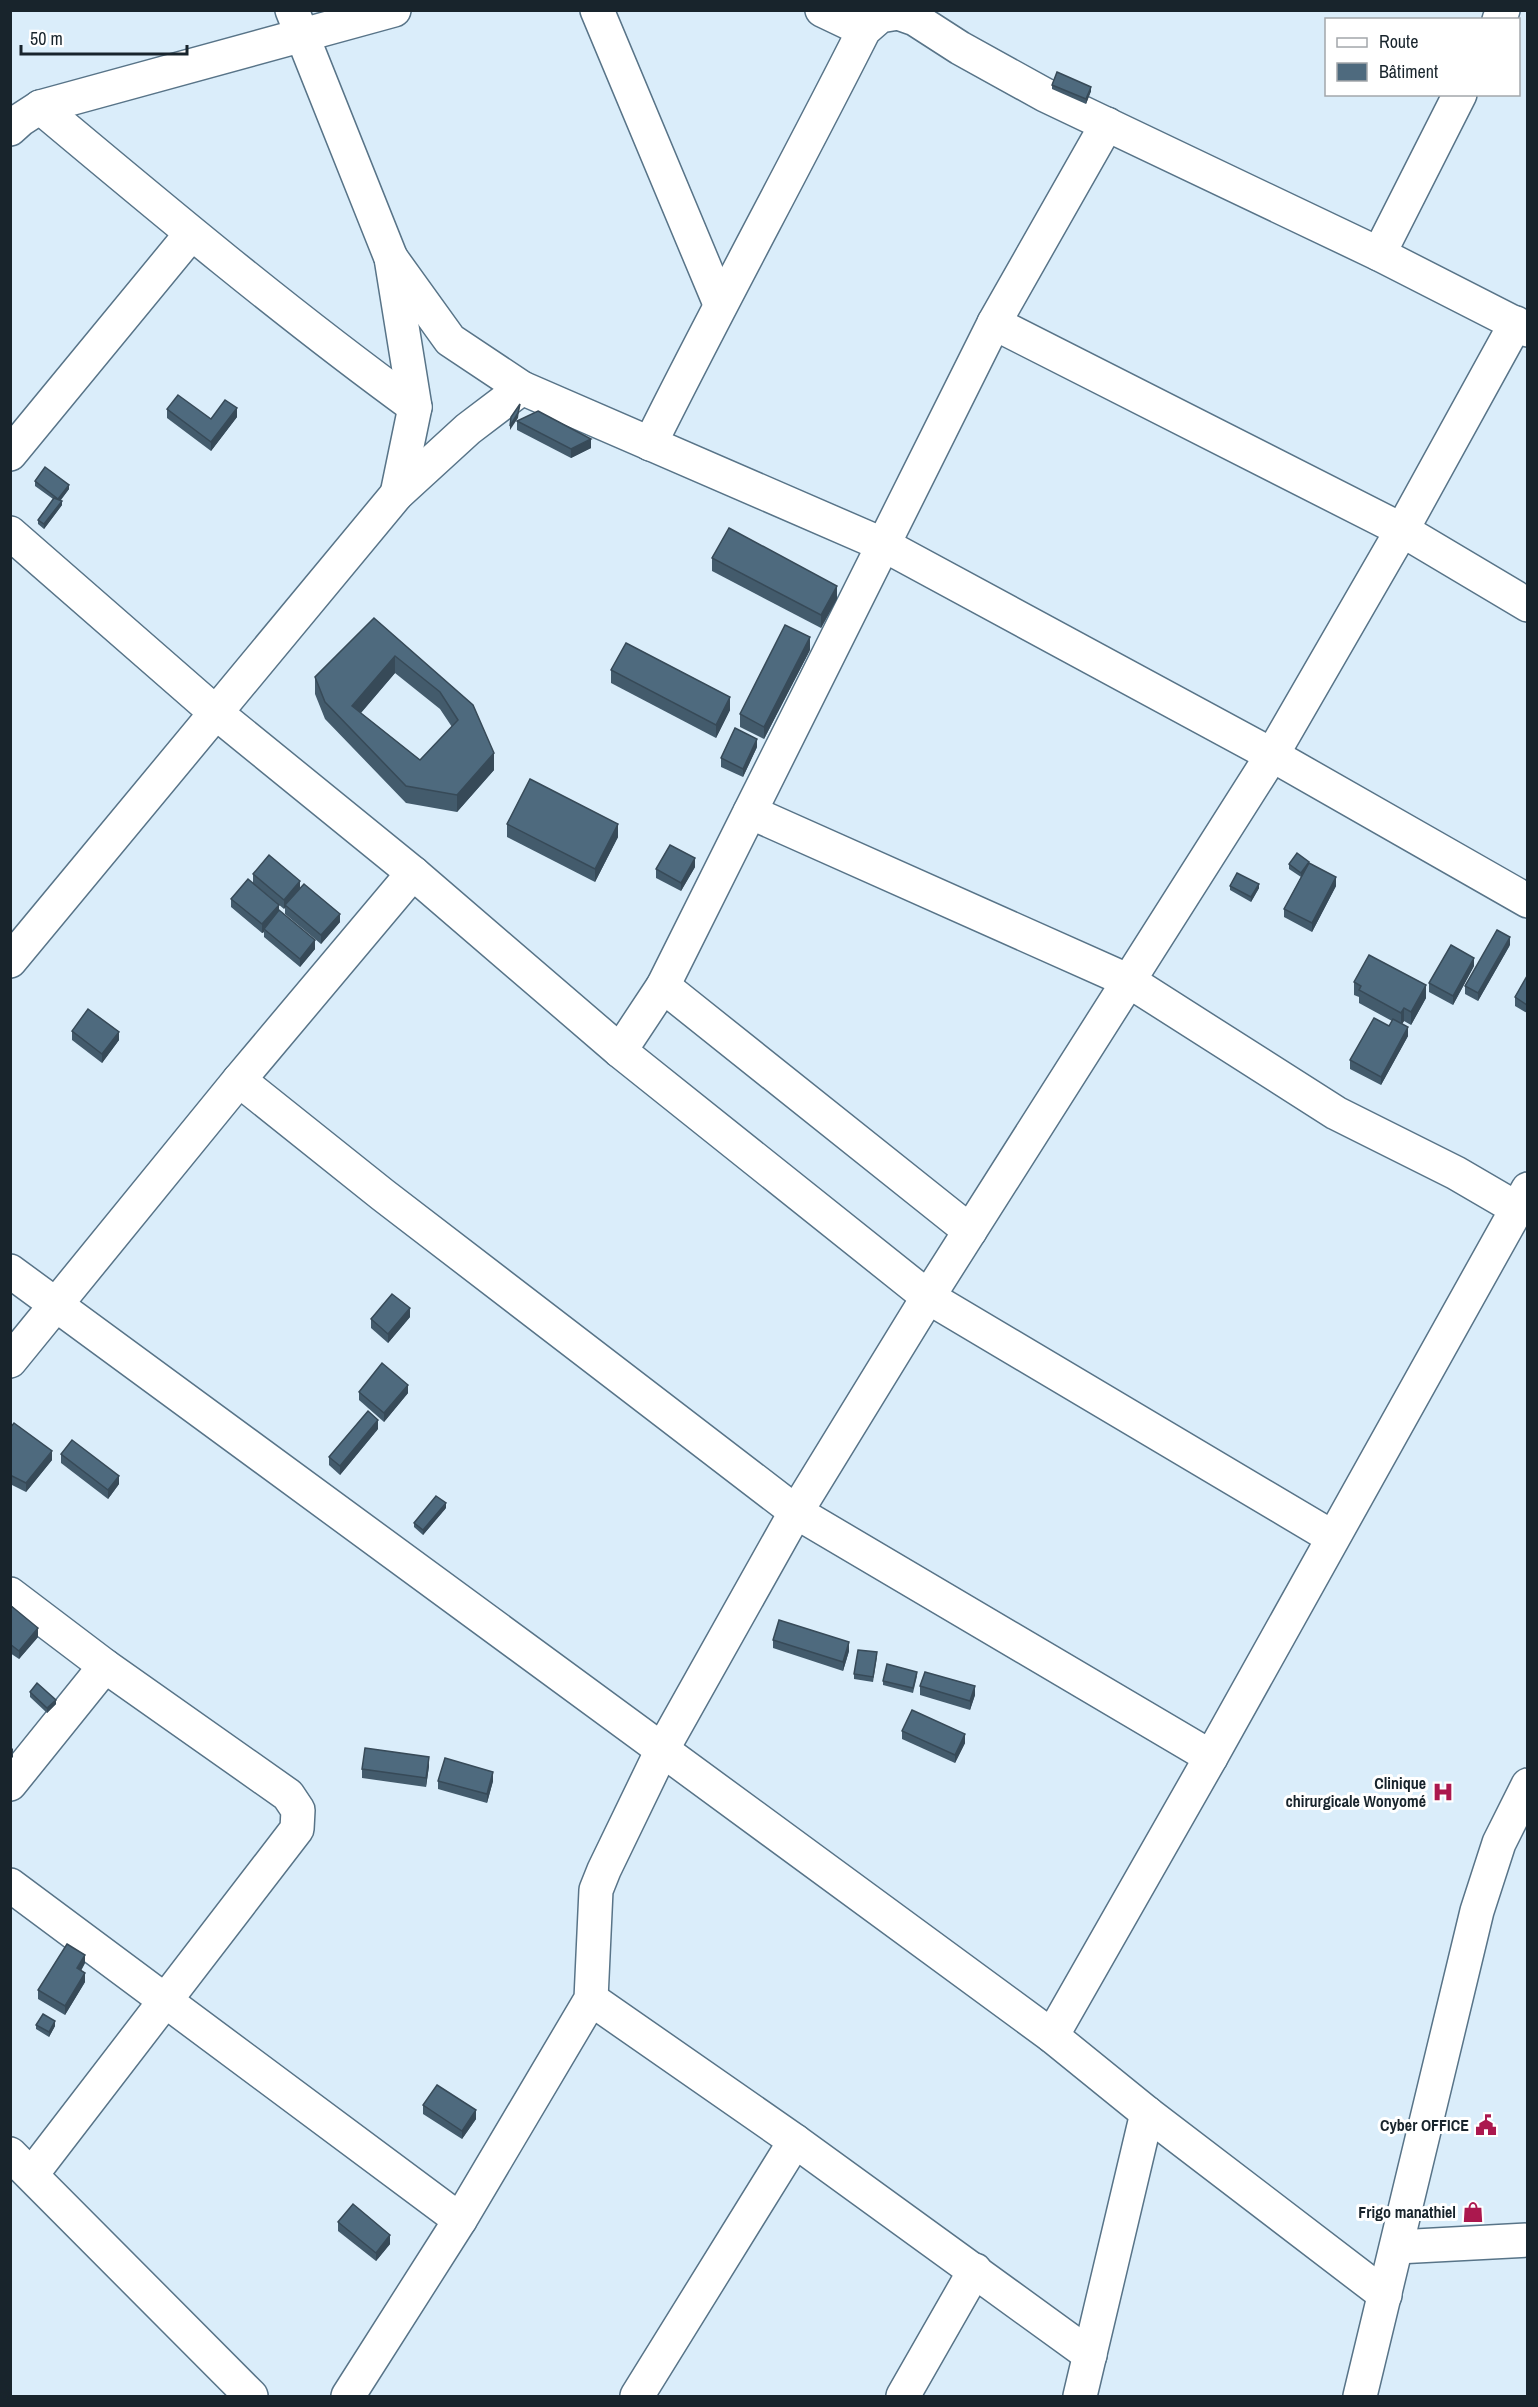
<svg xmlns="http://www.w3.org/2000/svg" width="1538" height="2407" viewBox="0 0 1538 2407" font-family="'Archivo Narrow',sans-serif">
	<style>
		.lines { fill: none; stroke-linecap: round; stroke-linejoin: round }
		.minor-casing { stroke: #587488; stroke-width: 36 }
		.minor { stroke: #fff; stroke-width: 33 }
		.wall { fill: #435b6c; fill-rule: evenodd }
		.shaded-wall { fill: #374a58 }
		.building { fill: #4e6a7e; stroke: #374a58; stroke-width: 1.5; fill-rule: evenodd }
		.labels { text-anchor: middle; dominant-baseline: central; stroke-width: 6; stroke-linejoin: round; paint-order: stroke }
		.poi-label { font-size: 16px; font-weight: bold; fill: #18242c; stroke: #fff; text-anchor: end }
	</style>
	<rect width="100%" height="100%" fill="#daedfa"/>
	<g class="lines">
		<defs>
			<g id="minor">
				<polyline points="292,10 391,258 415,407 397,494"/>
				<polyline points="597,10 720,304"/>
				<polyline points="822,10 864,30"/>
				<polyline points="1499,20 1503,10"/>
				<path d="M 40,107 C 163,210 286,313 415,407"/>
				<polyline points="10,129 20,120 40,107 394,10"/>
				<polyline points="1379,254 1460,94"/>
				<polyline points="391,258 450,340 522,388 884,545 1272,755 1528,901"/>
				<polyline points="994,323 1107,124"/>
				<path d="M 650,444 C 719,305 794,169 864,30 L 880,16 L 898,13 L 915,19 L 960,48 L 1045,95 L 1379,254 L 1528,330"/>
				<polyline points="10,454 191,234"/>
				<polyline points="10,533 215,712 413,873 620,1051 928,1297 1332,1537"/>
				<polyline points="750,812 1129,981 1336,1113 1456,1173 1516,1208"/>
				<polyline points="10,961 397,494 468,429 522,388"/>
				<polyline points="663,986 970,1231"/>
				<polyline points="620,1051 663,986 994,323 1402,530 1528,605"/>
				<polyline points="239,1080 383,1195 796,1512 1211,1757"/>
				<polyline points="10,1271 1052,2036 1147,2113 1385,2295"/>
				<polyline points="10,1361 239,1080 413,873"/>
				<polyline points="10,1594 105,1666 288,1795 298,1810 297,1829 32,2174"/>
				<polyline points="10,1784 105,1666"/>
				<polyline points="10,1885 460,2220"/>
				<polyline points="591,1999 795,2141 1090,2355"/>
				<polyline points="1052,2036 1211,1757 1528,1189"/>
				<polyline points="10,2154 251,2396"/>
				<polyline points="1397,2247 1528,2240"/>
				<polyline points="348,2396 460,2220 591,1999 596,1890 604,1870 662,1750 790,1522 928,1297 1272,755 1402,530 1516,323"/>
				<polyline points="637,2396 795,2141"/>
				<polyline points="903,2396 975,2270"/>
				<polyline points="1080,2396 1147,2113"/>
				<polyline points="1360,2396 1477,1911 1499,1843 1528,1785"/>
			</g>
		</defs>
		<use href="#minor" class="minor-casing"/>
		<use href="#minor" class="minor"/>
	</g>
	<g class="wall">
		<polygon points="1052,85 1091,91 1086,104 1052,89"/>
		<polygon points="167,409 211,419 237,417 211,451 167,418"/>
		<polygon points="517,421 591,448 571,458 517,430"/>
		<polygon points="35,481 69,489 61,500 62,505 44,529 38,524 38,520 53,499 35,486"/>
		<polygon points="712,558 837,599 821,628 712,571"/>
		<path d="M 374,618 L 473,705 L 494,770 L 457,812 L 406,803 L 325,719 L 315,694 L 315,677 ZM 395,673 L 440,709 L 452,727 L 420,760 L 361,713 Z"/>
		<polygon points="810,650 764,739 740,727 740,714"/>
		<polygon points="611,670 730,710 716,738 611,683"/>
		<polygon points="757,747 743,777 721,767 721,758"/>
		<polygon points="507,824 618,837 595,882 507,837"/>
		<polygon points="1309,863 1336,886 1312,932 1284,917 1284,909 1302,875 1301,877 1289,869 1289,864"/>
		<polygon points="695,867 681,891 656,878 656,869"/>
		<polygon points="253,874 300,888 340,922 321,944 285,914 285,906 284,909 253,883"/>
		<polygon points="1230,886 1259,888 1251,902 1230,890"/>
		<polygon points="231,899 279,910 315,949 300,967 264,937 264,932 262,933 231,907"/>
		<polygon points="1510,945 1478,1001 1465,994 1465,986"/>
		<polygon points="1474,966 1453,1005 1429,992 1429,983"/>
		<polygon points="1527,976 1527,1013 1515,1006 1515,997"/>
		<polygon points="1354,982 1426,998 1411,1025 1404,1021 1402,1024 1408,1036 1381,1085 1350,1069 1350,1060 1389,1026 1392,1021 1359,1003 1359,997 1354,995"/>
		<polygon points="72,1031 119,1040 102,1063 72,1040"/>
		<polygon points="410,1317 388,1343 371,1328 371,1319"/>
		<polygon points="359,1392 408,1393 384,1422 359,1400"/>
		<polygon points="10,1428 52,1460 26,1492 10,1484"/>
		<polygon points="378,1429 340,1475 329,1465 329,1457"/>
		<polygon points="61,1454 119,1484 108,1499 61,1463"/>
		<polygon points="446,1508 423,1535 414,1527 414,1523"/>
		<polygon points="11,1605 38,1637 19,1659 10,1653"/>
		<polygon points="773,1640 849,1651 843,1671 773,1648"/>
		<polygon points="877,1657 873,1682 854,1679 854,1674"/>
		<polygon points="917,1676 913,1693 883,1685 883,1681"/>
		<polygon points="920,1686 975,1695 970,1710 920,1695"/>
		<polygon points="30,1692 56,1704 47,1713 30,1697"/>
		<polygon points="902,1731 965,1743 955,1763 902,1739"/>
		<polygon points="429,1766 426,1787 362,1778 362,1769"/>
		<polygon points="438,1781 493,1781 487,1803 438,1789"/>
		<polygon points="85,1963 81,1971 85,1982 65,2015 38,1999 38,1990"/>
		<polygon points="36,2025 55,2026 49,2037 36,2029"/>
		<polygon points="423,2105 476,2119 462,2139 423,2114"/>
		<polygon points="338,2222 390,2244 376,2261 338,2231"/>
	</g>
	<g class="shaded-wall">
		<polygon points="1091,87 1091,91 1086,104 1086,99"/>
		<polygon points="520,404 518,418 510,430 510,426"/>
		<polygon points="237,408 237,417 211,451 211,442"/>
		<polygon points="591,439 591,448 571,458 571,449"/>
		<polygon points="69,485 69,489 58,503 58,499"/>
		<polygon points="62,501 62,505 44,529 44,524"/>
		<polygon points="837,586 837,599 821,628 821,615"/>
		<polygon points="810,637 810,650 764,739 764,727"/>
		<polygon points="395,656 395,673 352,723 352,706"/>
		<polygon points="730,697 730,710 716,738 716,725"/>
		<polygon points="757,739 757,747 743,777 743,769"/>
		<polygon points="494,753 494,770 457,812 457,795"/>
		<polygon points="618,824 618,837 595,882 595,869"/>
		<polygon points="695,858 695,867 681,891 681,883"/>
		<polygon points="1309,862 1309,866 1301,877 1301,873"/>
		<polygon points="1336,877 1336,886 1312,932 1312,923"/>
		<polygon points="300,881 300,890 284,909 284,900"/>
		<polygon points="1259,884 1259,888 1251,902 1251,897"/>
		<polygon points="279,905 279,913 264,929 264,932 262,933 262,924"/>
		<polygon points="340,914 340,922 321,944 321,935"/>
		<polygon points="1510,937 1510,945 1478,1001 1478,993"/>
		<polygon points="315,940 315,949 300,967 300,959"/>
		<polygon points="1474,958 1474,966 1453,1005 1453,996"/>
		<polygon points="1426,985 1426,998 1411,1025 1411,1012"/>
		<polygon points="1404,1008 1404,1021 1401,1026 1401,1013"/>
		<polygon points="1408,1027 1408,1036 1381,1085 1381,1077"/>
		<polygon points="119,1032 119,1040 102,1063 102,1054"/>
		<polygon points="410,1308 410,1317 388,1343 388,1334"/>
		<polygon points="408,1385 408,1393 384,1422 384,1413"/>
		<polygon points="378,1420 378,1429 340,1475 340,1466"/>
		<polygon points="52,1451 52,1460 26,1492 26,1483"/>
		<polygon points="119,1476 119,1484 108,1499 108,1490"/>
		<polygon points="446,1503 446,1508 423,1535 423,1530"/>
		<polygon points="38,1628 38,1637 19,1659 19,1651"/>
		<polygon points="849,1642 849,1651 843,1671 843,1662"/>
		<polygon points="975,1686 975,1695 970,1710 970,1701"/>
		<polygon points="56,1700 56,1704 47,1713 47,1708"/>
		<polygon points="965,1734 965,1743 955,1763 955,1755"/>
		<polygon points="13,1748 13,1757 10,1760 10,1751"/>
		<polygon points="429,1757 429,1766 426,1787 426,1778"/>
		<polygon points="493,1772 493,1781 487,1803 487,1794"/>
		<polygon points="85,1955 85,1963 77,1977 77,1968"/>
		<polygon points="85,1973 85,1982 65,2015 65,2006"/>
		<polygon points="55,2021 55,2026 49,2037 49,2032"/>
		<polygon points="476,2110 476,2119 462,2139 462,2131"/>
		<polygon points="390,2235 390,2244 376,2261 376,2253"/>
	</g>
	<g class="building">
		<polygon points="1057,72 1091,87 1086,99 1052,85"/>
		<polygon points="178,395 211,419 225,400 237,408 211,442 167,409"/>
		<polygon points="520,404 518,413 510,426 511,417"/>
		<polygon points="538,411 591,439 571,449 517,421"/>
		<polygon points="45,467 69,485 58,499 35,481"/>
		<polygon points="54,498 62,501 44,524 38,520"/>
		<polygon points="729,528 837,586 821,615 712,558"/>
		<path d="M 374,618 L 473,705 L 494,753 L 457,795 L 406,786 L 325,702 L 315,677 ZM 395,656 L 440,692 L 458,720 L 420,760 L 352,706 Z"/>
		<polygon points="785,625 810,637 764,727 740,714"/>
		<polygon points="626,643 730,697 716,725 611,670"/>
		<polygon points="735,728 757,739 743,769 721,758"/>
		<polygon points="530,779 618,824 595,869 507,824"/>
		<polygon points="670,845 695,858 681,883 656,869"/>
		<polygon points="1297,853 1309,862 1301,873 1289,864"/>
		<polygon points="269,855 300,881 284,900 253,874"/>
		<polygon points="1309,863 1336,877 1312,923 1284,909"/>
		<polygon points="1237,873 1259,884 1251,897 1230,886"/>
		<polygon points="248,879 279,905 262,924 231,899"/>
		<polygon points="304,884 340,914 321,935 285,905"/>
		<polygon points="279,910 315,940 300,959 264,929"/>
		<polygon points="1497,930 1510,937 1478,993 1465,986"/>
		<polygon points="1451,945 1474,958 1453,996 1429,983"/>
		<polygon points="1369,955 1426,985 1411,1012 1404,1008 1401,1013 1359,990 1361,986 1354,982"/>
		<polygon points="1527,976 1527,1005 1515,997"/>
		<polygon points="88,1009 119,1032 102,1054 72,1031"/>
		<polygon points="1374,1018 1389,1026 1393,1019 1408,1027 1381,1077 1350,1060"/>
		<polygon points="392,1294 410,1308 388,1334 371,1319"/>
		<polygon points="382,1363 408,1385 384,1413 359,1392"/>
		<polygon points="368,1411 378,1420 340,1466 329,1457"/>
		<polygon points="14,1423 52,1451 26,1483 10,1475 10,1428"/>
		<polygon points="72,1440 119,1476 108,1490 61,1454"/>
		<polygon points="436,1496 446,1503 423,1530 414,1523"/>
		<polygon points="10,1605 38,1628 19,1651 10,1644"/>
		<polygon points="779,1620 849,1642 843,1662 773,1640"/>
		<polygon points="858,1650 877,1652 873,1677 854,1674"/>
		<polygon points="887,1664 917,1672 913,1688 883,1681"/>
		<polygon points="925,1672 975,1686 970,1701 920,1686"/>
		<polygon points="37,1683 56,1700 47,1708 30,1692"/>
		<polygon points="912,1710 965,1734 955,1755 902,1731"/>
		<polygon points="365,1748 429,1757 426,1778 362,1769"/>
		<polygon points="445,1758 493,1772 487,1794 438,1781"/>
		<polygon points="67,1944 85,1955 77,1968 85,1973 65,2006 38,1990"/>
		<polygon points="43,2014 55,2021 49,2032 36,2025"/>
		<polygon points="437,2085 476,2110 462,2131 423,2105"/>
		<polygon points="353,2204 390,2235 376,2253 338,2222"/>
	</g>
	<defs>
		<symbol id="hospital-bare" viewBox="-9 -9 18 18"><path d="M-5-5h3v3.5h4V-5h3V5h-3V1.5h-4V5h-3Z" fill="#ab184e" stroke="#fff" stroke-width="2.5" paint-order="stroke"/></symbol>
		<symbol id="civic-bare" viewBox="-9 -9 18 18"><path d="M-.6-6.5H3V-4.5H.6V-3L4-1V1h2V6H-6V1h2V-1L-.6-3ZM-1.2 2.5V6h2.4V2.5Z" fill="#ab184e" stroke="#fff" stroke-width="2.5" paint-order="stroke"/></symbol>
		<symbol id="shop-bare" viewBox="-9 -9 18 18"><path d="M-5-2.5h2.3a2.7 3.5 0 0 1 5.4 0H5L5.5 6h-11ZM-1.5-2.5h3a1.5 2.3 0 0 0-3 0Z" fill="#ab184e" stroke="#fff" stroke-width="2.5" paint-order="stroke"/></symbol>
	</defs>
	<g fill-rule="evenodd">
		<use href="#hospital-bare" x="1428" y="1777" width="30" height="30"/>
		<use href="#civic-bare" x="1471" y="2110" width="30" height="30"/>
		<use href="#shop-bare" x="1458" y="2197" width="30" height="30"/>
	</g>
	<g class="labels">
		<g class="poi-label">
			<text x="1426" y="1783">Clinique<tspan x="1426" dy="18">chirurgicale Wonyomé</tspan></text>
			<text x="1469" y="2125">Cyber OFFICE</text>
			<text x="1456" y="2212">Frigo manathiel</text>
		</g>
	</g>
	<rect width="1538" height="2407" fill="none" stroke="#18242c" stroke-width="24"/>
	<rect x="1325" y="18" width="195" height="78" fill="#ffffff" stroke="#a3a7ab" stroke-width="1.5"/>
	<rect x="1337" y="38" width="30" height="9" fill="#ffffff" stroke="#a3a7ab" stroke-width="1.5"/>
	<text x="1379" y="48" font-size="18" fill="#18242c">Route</text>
	<rect x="1337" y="63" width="30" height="18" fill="#4e6a7e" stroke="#a3a7ab" stroke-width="1.5"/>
	<text x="1379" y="78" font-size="18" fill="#18242c">Bâtiment</text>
	<path d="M21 45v9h166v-9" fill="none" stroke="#18242c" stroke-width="3"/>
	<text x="30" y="45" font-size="18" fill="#18242c" stroke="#ffffff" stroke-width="4.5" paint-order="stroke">50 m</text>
</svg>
